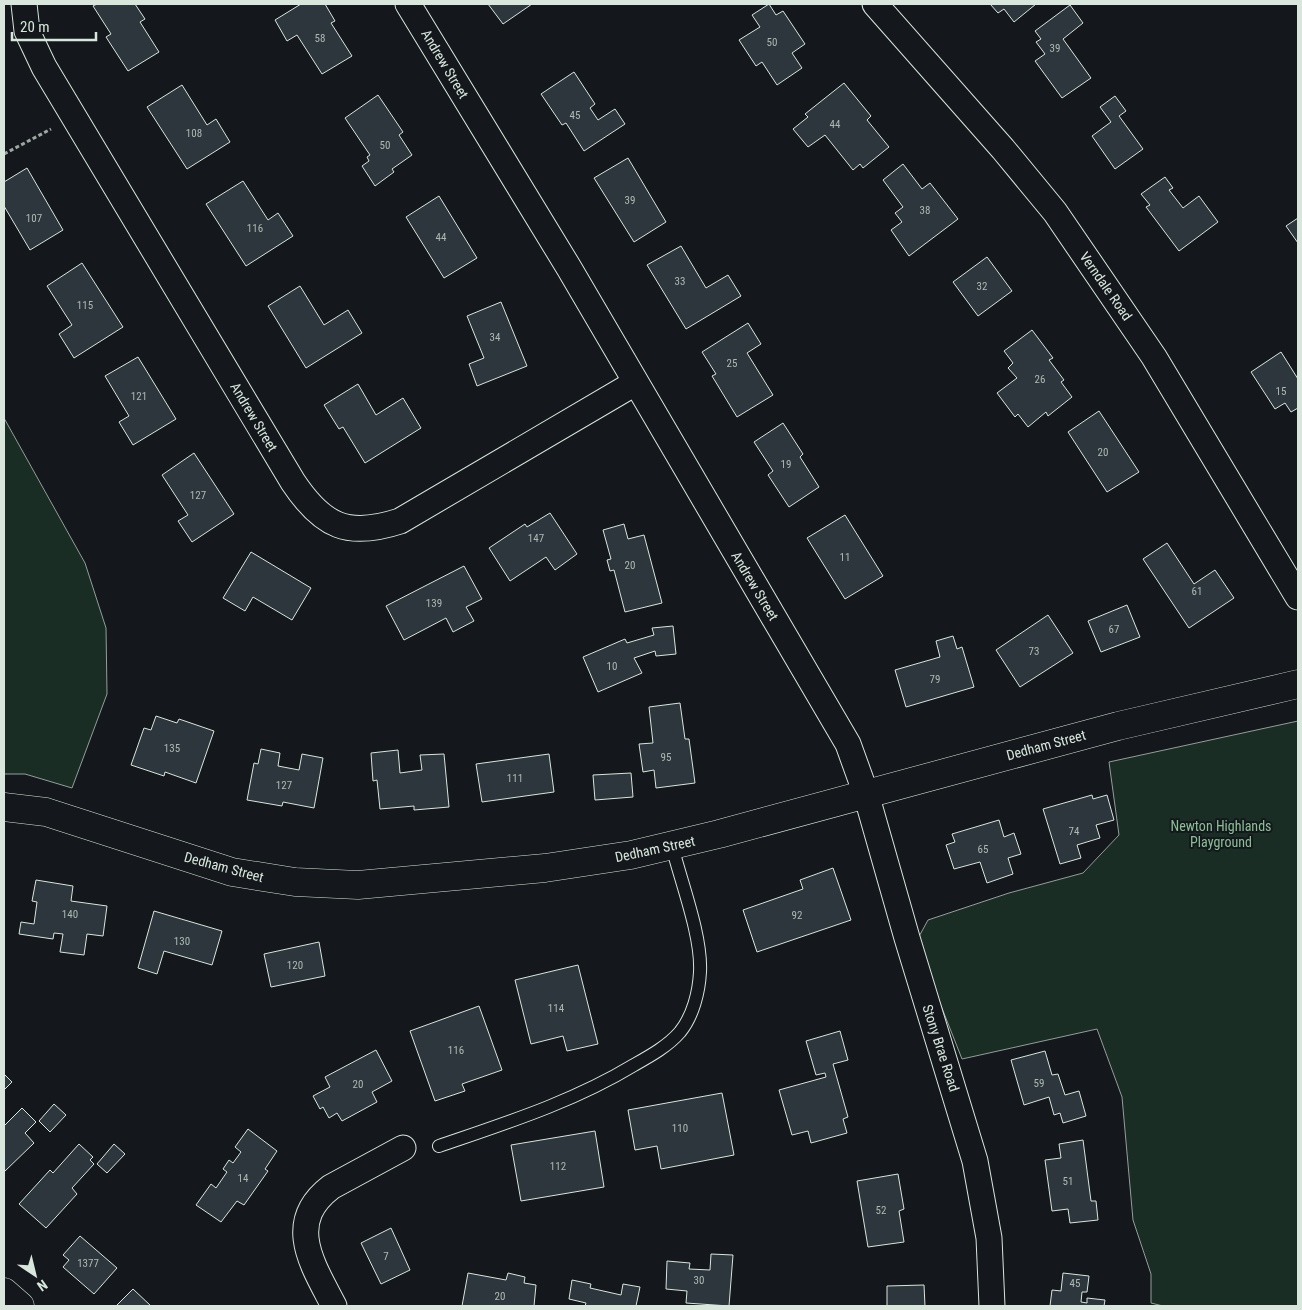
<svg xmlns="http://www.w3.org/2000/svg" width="1302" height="1310" viewBox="0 0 1302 1310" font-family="'Roboto Condensed',sans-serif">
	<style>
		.green { fill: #1a2d24; stroke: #939e99 }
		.building { fill: #2c363c; stroke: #d8e6dc }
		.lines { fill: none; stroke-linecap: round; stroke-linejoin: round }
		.service-casing { stroke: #d8e6dc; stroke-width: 14 }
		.minor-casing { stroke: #d8e6dc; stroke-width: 27 }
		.secondary-casing { stroke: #d8e6dc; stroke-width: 29 }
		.path { stroke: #9da8a2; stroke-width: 3; stroke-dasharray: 4 2.5; stroke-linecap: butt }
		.service { stroke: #14181c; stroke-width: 12 }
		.minor { stroke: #14181c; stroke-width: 25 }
		.secondary { stroke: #14181c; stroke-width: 28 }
		.labels { text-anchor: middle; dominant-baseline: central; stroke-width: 4; stroke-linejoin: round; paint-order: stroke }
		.number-label { font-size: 11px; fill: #adbab4 }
		.street-label { font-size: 14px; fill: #d8e6dc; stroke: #14181c }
		.park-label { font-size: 14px; fill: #8ac095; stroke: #14181c }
	</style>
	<rect width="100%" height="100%" fill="#14181c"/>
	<g class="green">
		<polygon points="4,418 85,563 106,628 107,694 72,788 25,774 4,774"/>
		<polygon points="1298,721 1298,1306 1163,1306 1151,1303 1151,1274 1133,1220 1122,1097 1097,1029 962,1059 916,942 928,920 1009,893 1083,873 1119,835 1109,762"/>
	</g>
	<g class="building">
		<polygon points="97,4 135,4 145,19 140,22 159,52 128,71 106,37 111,34 93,6"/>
		<polygon points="301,4 325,4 335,21 331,23 352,56 322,74 297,35 287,41 275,20"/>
		<polygon points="488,4 532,4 503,24"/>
		<polygon points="769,4 776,15 783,11 805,44 792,53 802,68 777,85 762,62 756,66 739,40 760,27 752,15"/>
		<polygon points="990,4 1036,4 1014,22 1004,9 998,13"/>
		<polygon points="1070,5 1083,23 1063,39 1091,78 1062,98 1035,61 1045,54 1036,42 1041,39 1035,31"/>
		<polygon points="574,72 595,104 590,108 598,120 615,109 625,124 584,151 566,123 562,125 541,94"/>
		<polygon points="844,83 871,116 867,120 889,147 863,168 860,164 853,170 825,135 808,147 793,129 808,117 805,114"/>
		<polygon points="182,85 207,125 216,119 230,142 187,169 147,107"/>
		<polygon points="378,95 403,132 399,135 412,155 392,169 394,172 375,186 362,166 369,161 367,157 370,155 345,118"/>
		<polygon points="1115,96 1126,111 1119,116 1143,149 1115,169 1092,136 1111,122 1100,107"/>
		<polygon points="628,158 666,222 634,242 594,178"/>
		<polygon points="903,164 922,189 930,183 958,219 909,256 891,230 902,222 895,213 903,207 883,180"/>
		<polygon points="27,168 63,230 30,250 4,206 4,182"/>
		<polygon points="1165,177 1173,188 1169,190 1183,208 1199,196 1218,222 1179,251 1146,207 1150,205 1141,194"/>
		<polygon points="243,181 268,220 278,213 293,236 246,266 206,204"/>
		<polygon points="439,196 477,258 444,278 406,217"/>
		<polygon points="1298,218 1298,243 1286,226"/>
		<polygon points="681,246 706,288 728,275 741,296 686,329 647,265"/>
		<polygon points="987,257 1012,291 978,316 953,282"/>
		<polygon points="82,263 123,327 74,358 59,334 72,325 47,286"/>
		<polygon points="300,286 324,325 348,310 362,333 306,368 268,306"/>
		<polygon points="501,302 527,366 477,386 469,364 484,358 467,316"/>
		<polygon points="748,323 761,344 747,353 773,395 737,417 712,376 716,374 702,352"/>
		<polygon points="1032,330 1053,358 1049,360 1064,380 1061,382 1072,397 1048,416 1046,412 1028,427 1018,414 1015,417 997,393 1017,378 1008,368 1013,363 1004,351"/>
		<polygon points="1281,352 1298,379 1298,408 1291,412 1285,403 1275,409 1251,372"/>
		<polygon points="138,357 176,419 133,445 119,422 129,416 105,376"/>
		<polygon points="358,384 376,415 403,398 421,428 365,463 343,427 339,429 324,405"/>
		<polygon points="1099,411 1139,472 1107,492 1068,432"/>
		<polygon points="783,423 803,454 800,457 819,487 789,507 768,475 773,471 754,442"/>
		<polygon points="194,453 234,514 192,542 178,521 188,515 162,475"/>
		<polygon points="550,513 577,554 555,570 546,557 510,581 489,548 525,524 527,527"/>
		<polygon points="845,515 883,576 845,599 807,538"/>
		<polygon points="624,524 628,539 644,535 662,603 625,612 614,570 610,571 607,560 611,559 603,530"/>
		<polygon points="1167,543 1194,584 1215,570 1234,598 1189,628 1143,559"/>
		<polygon points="251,552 311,588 292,620 253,597 245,611 223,598"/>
		<polygon points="464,566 482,599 466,607 474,621 453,632 446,618 404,640 386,606"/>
		<polygon points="1127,605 1140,637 1101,652 1088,621"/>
		<polygon points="1048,615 1073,653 1020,687 996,650"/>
		<polygon points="673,626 676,654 656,656 655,651 634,658 642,673 598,692 583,657 625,639 627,643 654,635 652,628"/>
		<polygon points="953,636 957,649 962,647 974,687 906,707 895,670 940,657 936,641"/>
		<polygon points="680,703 685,739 689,739 695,783 656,788 654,770 643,772 639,744 653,743 649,707"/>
		<polygon points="156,716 177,723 179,719 214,731 196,783 165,772 164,776 131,765 144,728 151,730"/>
		<polygon points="261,749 280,753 278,766 299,770 302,754 323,758 314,808 283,802 282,806 247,800 254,763 258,764"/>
		<polygon points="398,750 400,773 422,770 420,755 444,754 449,807 414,810 414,806 380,809 377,780 373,781 371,753"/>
		<polygon points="549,754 554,792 482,802 476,764"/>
		<polygon points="631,773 633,797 595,800 593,775"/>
		<polygon points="1092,795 1093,799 1107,795 1114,820 1096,825 1100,838 1077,845 1081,858 1060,864 1043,809"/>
		<polygon points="999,820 1004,837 1014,833 1021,854 1008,858 1013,874 987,883 980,862 954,869 946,845 955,842 952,834"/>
		<polygon points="833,868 851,920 757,952 743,910 803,889 800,880"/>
		<polygon points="36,880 73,886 71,901 107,906 103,936 87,934 84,955 60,952 63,934 54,933 53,939 19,934 21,922 34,924 37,902 32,901"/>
		<polygon points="154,911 222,931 212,965 164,951 157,974 138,968"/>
		<polygon points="319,942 325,976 271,987 264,954"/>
		<polygon points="578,965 598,1044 567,1051 563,1036 531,1044 515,980"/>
		<polygon points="479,1006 502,1070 462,1084 465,1091 435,1101 410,1031"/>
		<polygon points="840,1031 848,1060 833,1064 848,1117 843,1119 847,1133 811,1143 808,1131 792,1135 779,1090 826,1077 825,1073 816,1075 806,1041"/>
		<polygon points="376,1050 392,1081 372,1092 377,1102 342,1121 337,1113 329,1118 323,1107 320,1109 313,1096 330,1087 325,1077"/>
		<polygon points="1045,1051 1052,1075 1058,1074 1065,1095 1079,1091 1086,1116 1063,1123 1060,1113 1054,1115 1049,1097 1024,1105 1011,1060"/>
		<polygon points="4,1074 12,1082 4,1090"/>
		<polygon points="722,1093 734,1155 661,1169 657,1146 635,1150 628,1110"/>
		<polygon points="54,1104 66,1115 50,1132 39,1121"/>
		<polygon points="22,1108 36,1122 25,1133 34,1143 4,1172 4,1126"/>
		<polygon points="248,1129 277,1151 265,1169 268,1171 244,1205 237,1201 221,1222 196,1205 211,1184 216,1188 227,1172 223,1169 229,1160 233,1163 241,1152 235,1147"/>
		<polygon points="595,1131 604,1187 521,1201 511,1145"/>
		<polygon points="1083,1140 1091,1201 1096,1201 1098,1220 1070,1223 1068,1209 1052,1211 1045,1160 1061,1158 1059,1144"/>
		<polygon points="79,1144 93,1157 90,1160 94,1164 72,1188 77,1194 46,1228 19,1204 50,1170 53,1173"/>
		<polygon points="114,1144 125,1154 107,1173 97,1164"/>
		<polygon points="898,1174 904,1209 899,1211 904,1242 868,1247 857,1181"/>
		<polygon points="391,1228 410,1270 381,1284 361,1243"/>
		<polygon points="80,1236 117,1268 94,1294 63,1267 69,1260 63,1255"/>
		<polygon points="711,1254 733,1255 729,1306 686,1303 687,1291 666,1289 667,1261 690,1263 689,1269 710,1270"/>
		<polygon points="468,1273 506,1280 508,1273 525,1277 524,1283 536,1285 534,1306 462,1306"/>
		<polygon points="1063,1273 1089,1276 1087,1292 1082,1292 1081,1302 1087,1303 1087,1298 1105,1300 1104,1306 1050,1306 1052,1290 1061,1291"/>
		<polygon points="572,1280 591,1284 590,1288 621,1295 623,1284 640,1287 636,1306 585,1306 586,1303 569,1299"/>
		<polygon points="924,1285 925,1306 887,1306 887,1286"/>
		<polygon points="133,1289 151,1306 116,1306"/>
	</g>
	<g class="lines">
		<defs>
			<path id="service" d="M 439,1146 C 506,1123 573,1102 634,1065 C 650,1056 668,1046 680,1032 C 693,1016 699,992 700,972 C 702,936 681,882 672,846"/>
			<g id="minor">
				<path d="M 24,4 L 27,31 L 44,67 L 293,482 C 323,527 348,538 400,521 L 635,383"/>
				<polyline points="408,4 569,268 848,744 866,794 907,938 975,1161 989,1238 992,1306"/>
				<polyline points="875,4 1003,149 1055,212 1154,357 1298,597"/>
				<path d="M 334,1306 C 313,1265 284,1223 331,1187 L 403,1148"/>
			</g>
			<g id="secondary">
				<polyline points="4,807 46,812 232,872 295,882 358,885 545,868 631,855 719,834 1118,726 1298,684"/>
				<polyline points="4,1292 20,1306"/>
			</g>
		</defs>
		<use href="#service" class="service-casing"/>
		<use href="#minor" class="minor-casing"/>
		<use href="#secondary" class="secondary-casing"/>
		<polyline class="path" points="4,154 51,129"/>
		<use href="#service" class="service"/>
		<use href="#minor" class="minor"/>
		<use href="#secondary" class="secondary"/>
	</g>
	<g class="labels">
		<g class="number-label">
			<text x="320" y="38">58</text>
			<text x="772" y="42">50</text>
			<text x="1055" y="48">39</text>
			<text x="575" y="115">45</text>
			<text x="835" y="124">44</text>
			<text x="194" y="133">108</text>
			<text x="385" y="145">50</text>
			<text x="630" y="200">39</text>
			<text x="925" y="210">38</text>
			<text x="34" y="218">107</text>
			<text x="255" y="228">116</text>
			<text x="441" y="237">44</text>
			<text x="680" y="281">33</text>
			<text x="982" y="286">32</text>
			<text x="85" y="305">115</text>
			<text x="495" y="337">34</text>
			<text x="732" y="363">25</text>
			<text x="1040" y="379">26</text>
			<text x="1281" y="391">15</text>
			<text x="139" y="396">121</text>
			<text x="1103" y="452">20</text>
			<text x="786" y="464">19</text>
			<text x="198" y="495">127</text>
			<text x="536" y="538">147</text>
			<text x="845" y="557">11</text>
			<text x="630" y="565">20</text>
			<text x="1197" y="591">61</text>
			<text x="434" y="603">139</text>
			<text x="1114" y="629">67</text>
			<text x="1034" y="651">73</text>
			<text x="612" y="666">10</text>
			<text x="935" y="679">79</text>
			<text x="172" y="748">135</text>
			<text x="666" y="757">95</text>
			<text x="515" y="778">111</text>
			<text x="284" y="785">127</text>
			<text x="1074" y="831">74</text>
			<text x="983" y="849">65</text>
			<text x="70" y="914">140</text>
			<text x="797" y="915">92</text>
			<text x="182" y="941">130</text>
			<text x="295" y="965">120</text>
			<text x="556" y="1008">114</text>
			<text x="456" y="1050">116</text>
			<text x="1039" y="1083">59</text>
			<text x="358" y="1084">20</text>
			<text x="680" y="1128">110</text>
			<text x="558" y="1166">112</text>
			<text x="243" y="1178">14</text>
			<text x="1068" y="1181">51</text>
			<text x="881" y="1210">52</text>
			<text x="386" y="1256">7</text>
			<text x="88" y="1263">1377</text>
			<text x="699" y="1280">30</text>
			<text x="1075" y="1283">45</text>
			<text x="500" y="1296">20</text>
		</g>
		<g class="street-label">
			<text transform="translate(445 64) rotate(59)">Andrew Street</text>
			<text transform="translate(1106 286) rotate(55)">Verndale Road</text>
			<text transform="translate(254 417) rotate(59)">Andrew Street</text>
			<text transform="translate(755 586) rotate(59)">Andrew Street</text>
			<text transform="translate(1046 745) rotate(-15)">Dedham Street</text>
			<text transform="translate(655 849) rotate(-12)">Dedham Street</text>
			<text transform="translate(224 867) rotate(15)">Dedham Street</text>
			<text transform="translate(941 1048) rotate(72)">Stony Brae Road</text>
		</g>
		<g class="park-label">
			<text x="1221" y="826">Newton Highlands<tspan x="1221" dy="16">Playground</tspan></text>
		</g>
	</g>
	<rect width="1302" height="1310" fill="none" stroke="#d8e6dc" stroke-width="10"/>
	<g transform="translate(35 1275) rotate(145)" stroke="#14181c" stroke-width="4" paint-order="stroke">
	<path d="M0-4L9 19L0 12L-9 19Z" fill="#d8e6dc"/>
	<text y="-8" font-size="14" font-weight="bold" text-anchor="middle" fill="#d8e6dc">N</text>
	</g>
	<path d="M12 32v8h84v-8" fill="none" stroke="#d8e6dc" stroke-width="2.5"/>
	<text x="20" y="32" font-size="15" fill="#d8e6dc" stroke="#14181c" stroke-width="4" paint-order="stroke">20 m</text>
</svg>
